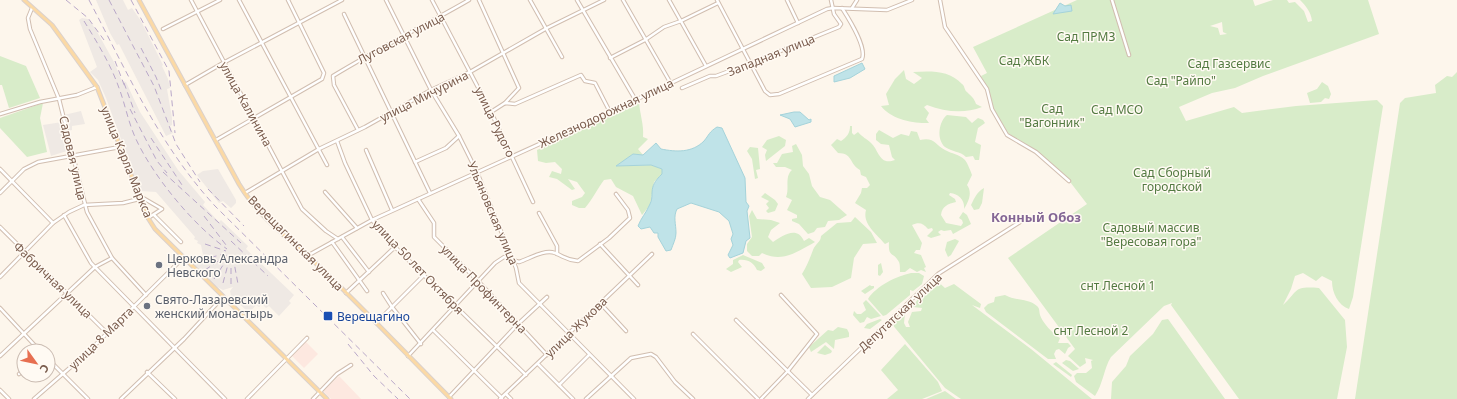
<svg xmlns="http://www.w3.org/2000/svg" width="1457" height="399" viewBox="0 0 1457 399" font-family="'Noto Sans',sans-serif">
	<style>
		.commercial { fill: #fde8e0 }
		.industrial { fill: #efe9e4 }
		.green { fill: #d8ecc9; fill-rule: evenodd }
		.water { fill: #bfe3e8; stroke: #a5d3da }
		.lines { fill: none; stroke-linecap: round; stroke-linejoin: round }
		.minor-casing { stroke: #d1beb0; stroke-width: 4.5 }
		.major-casing { stroke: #dad1cd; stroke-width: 5 }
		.minor { stroke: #fff; stroke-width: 2.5 }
		.major { stroke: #fbd9a5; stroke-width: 3 }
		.rail { stroke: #b9a8c9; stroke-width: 1; stroke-dasharray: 6 4; stroke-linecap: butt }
		.worship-dot { fill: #6b7280; stroke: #fffaf3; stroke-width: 1.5 }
		.transit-dot { fill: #1a4fb4; stroke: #fffaf3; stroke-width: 1.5 }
		.labels { text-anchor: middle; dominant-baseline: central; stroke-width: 3; stroke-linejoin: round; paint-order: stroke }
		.park-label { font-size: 12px; fill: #537a41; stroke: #fffaf3 }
		.street-label { font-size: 12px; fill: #7a5c4d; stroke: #fffaf3 }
		.worship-label { font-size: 12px; fill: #5b616d; stroke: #fffaf3; text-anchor: start }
		.transit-label { font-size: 12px; fill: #164399; stroke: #fffaf3; text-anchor: start }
		.neighbourhood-label { font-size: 13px; font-weight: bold; fill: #846695; stroke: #fffaf3 }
	</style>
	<rect width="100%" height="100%" fill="#fdf6ec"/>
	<g class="commercial">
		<polygon points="306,342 318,354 304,368 292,356"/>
		<polygon points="339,376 361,399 331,399 323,391"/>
	</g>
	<g class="industrial">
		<polygon points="96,0 123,0 128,10 132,8 141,21 163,65 162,66 168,79 170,88 167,89 172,118 172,125 170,126 173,133 166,136 119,44 117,45 110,33"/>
		<polygon points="82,18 88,19 95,28 114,62 122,81 126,82 140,112 178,170 205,202 203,205 219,222 221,220 223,222 248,246 246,249 294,295 289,301 291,303 279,316 269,306 266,308 262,304 259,307 256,305 249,313 231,296 230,291 233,287 223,290 210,283 190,261 203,255 201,245 197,243 198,241 194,239 195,237 156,192 140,191 106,98 98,80 90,72 97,67 79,20"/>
		<polygon points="81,111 85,124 72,126 72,130 68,131 64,115"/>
		<polygon points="62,122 70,150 51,156 43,125"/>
		<polygon points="218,169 236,200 236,203 231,208 223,201 219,203 197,175 203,171"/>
	</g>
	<g class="green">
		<path d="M 1077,0 L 1253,0 L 1255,6 L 1273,0 L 1287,0 L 1289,3 L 1295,2 L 1304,11 L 1308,22 L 1312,21 C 1311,12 1306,6 1300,0 L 1368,0 L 1379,34 L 1263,76 L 1235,88 L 1212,93 L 1179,107 L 1186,121 L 1234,107 L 1242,113 L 1296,106 L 1377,100 L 1383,106 L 1353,297 L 1349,309 C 1338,305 1332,293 1332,281 L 1322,276 L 1316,281 L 1303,273 L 1295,276 L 1291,289 L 1283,305 C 1299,291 1292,286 1319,288 L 1345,320 L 1347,347 L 1337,399 L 1239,399 L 1171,305 L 1172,303 L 1164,306 L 1111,357 C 1104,368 1103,384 1095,396 L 1076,382 L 1074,376 L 1077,373 L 1086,373 L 1092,368 L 1091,361 L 1093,360 L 1085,358 L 1086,363 L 1080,367 L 1068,356 L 1075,349 L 1008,258 L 1087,204 L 1064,174 L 1034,149 L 1008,133 L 993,108 L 988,89 L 981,76 L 987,73 L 973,47 ZM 1222,22 L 1223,32 L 1227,34 L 1220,35 L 1218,28 L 1210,26 Z"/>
		<polygon points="0,56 26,66 40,98 9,108 2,85 0,85"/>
		<path d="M 904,70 L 906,79 L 914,84 L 922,78 L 913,72 C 931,71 949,70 962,84 C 965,86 964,90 967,92 C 971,96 974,98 976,104 L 982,107 C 964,114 946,112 927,105 L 924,107 L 929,113 L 926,119 L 929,123 C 913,124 891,119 881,106 L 889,105 L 886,94 L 895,79 Z"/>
		<polygon points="1457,72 1457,399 1355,399 1400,103 1405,98 1436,93 1435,85 1447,76 1452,77"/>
		<polygon points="1322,82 1328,86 1331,94 1329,99 1325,98 1321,102 1310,103 1307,93 1317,89"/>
		<path d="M 639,102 C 640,115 644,125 643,137 L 648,139 L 638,149 L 643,155 L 633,154 L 617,166 L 651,165 L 662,169 L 662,174 L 654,182 L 650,205 L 642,215 L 633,196 L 616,187 L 611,179 L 604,180 C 597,189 593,199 585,208 L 579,208 L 572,205 L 572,201 L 582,197 L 585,193 L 577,182 L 568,179 L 575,189 L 572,190 L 557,179 L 549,177 L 552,171 L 561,174 L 562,169 L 555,162 L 546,163 L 538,161 L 537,150 Z"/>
		<polygon points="43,103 40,118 47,152 27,157 0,128 0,118"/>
		<path d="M 947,115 L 966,117 L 972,123 L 978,118 L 983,120 L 985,123 L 978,128 L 975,142 L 981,145 L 979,160 L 975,160 L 973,156 L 966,157 C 960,151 952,152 945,147 C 936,139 939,121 947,115 Z"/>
		<path d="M 850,126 L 852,126 L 852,133 L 854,135 L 858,132 C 862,137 867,139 871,143 C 879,150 879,166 895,160 L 892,157 L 889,145 L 881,144 L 876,140 L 876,134 L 879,130 L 893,138 L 901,134 L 909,136 L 911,131 L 917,132 L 920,140 C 935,137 935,145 945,150 C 952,154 959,154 965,160 C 968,164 970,170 972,175 L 967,185 C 973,193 968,202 964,209 C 965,200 959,194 950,193 L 949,195 L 955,199 L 956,202 C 948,204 942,206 941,215 L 946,223 L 961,226 L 963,223 L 962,220 L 959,218 L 963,212 L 967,215 L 971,224 L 953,234 L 951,230 L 944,231 L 941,230 L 938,232 L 941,235 L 931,238 L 927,236 L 933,230 L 932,228 L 928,229 C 923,223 919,222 912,225 L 922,243 L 920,250 L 916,250 L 914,253 L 921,255 L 926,267 L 924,268 L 926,272 L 921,270 L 917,272 L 910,268 L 905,272 L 900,272 C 900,269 900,264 899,262 C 893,251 888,258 889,242 L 885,244 C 877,234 862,224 866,210 L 855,203 L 861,193 L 862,188 L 867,188 L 870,185 L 866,177 L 861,175 L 860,170 C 849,164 853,153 838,153 L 831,145 L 837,139 L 841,141 C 847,137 850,133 850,126 Z"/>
		<polygon points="779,136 786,140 785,146 766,161 765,155 767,150 762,147 767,140"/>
		<path d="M 796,144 L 802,155 L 803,166 L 809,174 L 812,186 L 820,197 L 830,200 L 847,215 L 839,220 L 828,221 L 825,227 L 817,228 L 814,232 L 808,234 L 799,224 L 792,221 L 792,219 L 797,218 L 797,215 L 787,210 L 792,200 L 786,197 C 790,189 784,177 792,170 L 785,167 L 776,167 L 773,163 L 777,163 L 782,154 L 793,152 L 792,146 Z"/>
		<polygon points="750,147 758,148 760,169 756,170 758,178 755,179 752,159 747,151"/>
		<path d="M 984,188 L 982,203 L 979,209 L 974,210 L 971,205 C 975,197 977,192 984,188 Z"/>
		<polygon points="765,193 775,200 778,204 775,211 768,213 766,211 769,208 766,204 769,201 761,197"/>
		<path d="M 752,210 L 757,219 L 771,220 L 780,223 L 771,230 L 768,237 L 773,242 C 782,236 797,225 804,241 L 809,238 L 815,242 C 797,252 782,263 762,253 L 759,256 L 752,256 L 747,251 L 747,244 L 752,237 L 749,216 Z"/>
		<path d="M 855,217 L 871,232 L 877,243 L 863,244 L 854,258 L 851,278 L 832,287 L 811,288 L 802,274 C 807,266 810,258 813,250 C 815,244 821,242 821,236 L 837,223 L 851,222 Z"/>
		<polygon points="955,239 959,241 951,255 948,257 945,250 947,242"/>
		<path d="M 743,255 L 762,263 L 765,268 L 761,271 L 757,270 C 754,263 748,259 739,260 L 738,262 L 742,267 L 731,272 L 726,269 L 733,264 L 733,260 Z"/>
		<polygon points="881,263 883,272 880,276 878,275 878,265"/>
		<path d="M 911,273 L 919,273 L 924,276 L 922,284 L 913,291 L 910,290 L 910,295 L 886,315 L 883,316 L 868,299 C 876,286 897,276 911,273 Z"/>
		<polygon points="935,279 945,288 954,284 981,304 980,308 972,305 1031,349 1092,399 961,399 945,388 891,323 896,317 905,313 904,323 906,327 910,327 908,322 912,312 921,311 922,308 913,307 919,297 930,288 930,283"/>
		<polygon points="870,285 871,286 874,286 874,288 865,294 861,291"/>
		<path d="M 1005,295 C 1015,301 1028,298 1037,306 C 1040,309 1039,311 1040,315 C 1042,322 1053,334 1060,338 L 1058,343 L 1068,343 L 1071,346 L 1068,348 L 1065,354 L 1059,349 L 1056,350 L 1054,354 L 1056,359 L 1048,359 L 1044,356 L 986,312 L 984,308 L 988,304 L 994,302 L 995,297 Z"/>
		<polygon points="866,300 881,316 871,319 867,317 864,322 860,323 853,315 854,311 857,314 861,314 866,310 863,303"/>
		<polygon points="880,319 882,320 870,329 864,328 867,324"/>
		<polygon points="1168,319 1225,399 1111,399 1112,382 1126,366 1130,356 1153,334 1162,320"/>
		<polygon points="838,327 847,329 849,333 849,337 835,340 834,349 826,342 811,352 809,347 828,330 833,331"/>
		<polygon points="905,344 938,382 942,391 922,399 887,399 898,390 881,370"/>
		<polygon points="825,345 832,351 831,353 825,355 817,353"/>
		<polygon points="1066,360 1070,361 1079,369 1073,371 1062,363"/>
		<polygon points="1056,362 1072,375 1071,377 1053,364"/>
		<polygon points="945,391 956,399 926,399"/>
	</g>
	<g class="water">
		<polygon points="1060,3 1065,6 1071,5 1072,11 1053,14"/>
		<polygon points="862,63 865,69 850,78 834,82 834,76"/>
		<polygon points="794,112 800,112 809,120 811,119 811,122 795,127 790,119 780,115"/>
		<path d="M 717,127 L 722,128 L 745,178 L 746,202 L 749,206 L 747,211 L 750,238 L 746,241 L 743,253 L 730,258 L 728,255 L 733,245 L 731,239 L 733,234 L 729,221 L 719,212 L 691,203 L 677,209 C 673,217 676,224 676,233 C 676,239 673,244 671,250 L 666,251 L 658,237 L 658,233 L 654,233 L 650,227 L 641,229 L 638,226 C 641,218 646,213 649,206 C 656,194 646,189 662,174 L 662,169 L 651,165 L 616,166 L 633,154 L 643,155 L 656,143 L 661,149 C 676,152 692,153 704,141 C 709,135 709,132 717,127 Z"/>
	</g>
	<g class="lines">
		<defs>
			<g id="minor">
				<polyline points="191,0 302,209 326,231 338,239"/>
				<polyline points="239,0 327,165"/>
				<polyline points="386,0 431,90 459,136 477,172 516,268 519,283 634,399"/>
				<polyline points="432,0 491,112 533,202"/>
				<polyline points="479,0 519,88 505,103"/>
				<polyline points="530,0 562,57"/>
				<polyline points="577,0 635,99"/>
				<polyline points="623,0 670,82"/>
				<polyline points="669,0 706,66"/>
				<path d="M 717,0 L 765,91 L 770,95 L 779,94 L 862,59 C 867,47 849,19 842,8"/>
				<polyline points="787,0 798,23"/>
				<polyline points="940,0 945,27 987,89 992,109 1007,135 1036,152 1069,181"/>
				<polyline points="1112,0 1129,55"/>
				<polyline points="32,8 28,18 30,29 59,99 87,212 112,258 146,295"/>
				<polyline points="852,8 857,0"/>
				<polyline points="344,14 430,193"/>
				<polyline points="163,29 220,0"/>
				<polyline points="610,58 645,40 664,27 681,21 718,3"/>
				<polyline points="185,85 223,63 342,0"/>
				<polyline points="682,88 710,76 716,76 751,63 839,27 841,24 834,14 831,0"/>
				<polyline points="491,112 505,103 515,104 581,75 585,81 595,83 610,112"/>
				<polyline points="0,114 40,102 77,95 97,87"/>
				<path d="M 358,130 L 334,85 L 333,76 C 377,49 424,26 469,0"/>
				<polyline points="216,140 322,79 324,73 288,0"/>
				<polyline points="337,141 345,163 372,220 395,247 526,375"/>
				<polyline points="366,150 392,210"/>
				<polyline points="415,162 446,148 459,136"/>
				<polyline points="0,169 53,223"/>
				<polyline points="325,192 357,228"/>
				<polyline points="0,193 24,169 38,162 120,147"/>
				<polyline points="245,193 319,149 365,127 431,90 470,72 547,28 604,0"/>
				<polyline points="418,199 434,223 434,237 479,282 547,355"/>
				<polyline points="539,213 557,246 557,254"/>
				<polyline points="64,215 91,263 225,399"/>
				<polyline points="154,215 181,242"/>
				<polyline points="0,227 107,333"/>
				<polyline points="342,237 369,272"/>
				<polyline points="332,242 367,291"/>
				<polyline points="600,244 638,285"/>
				<polyline points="307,256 372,220 610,112 827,9 833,8 887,10 912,0"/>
				<polyline points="0,277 53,223 69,212 84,205 123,203 143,198 162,209 148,218"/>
				<polyline points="346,293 395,247"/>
				<polyline points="383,293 392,307 421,344"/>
				<polyline points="600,303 626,331"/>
				<polyline points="0,308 40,351"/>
				<polyline points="736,320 812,395"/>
				<polyline points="376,323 424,275"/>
				<polyline points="433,330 502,398"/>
				<polyline points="693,334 758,399"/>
				<polyline points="0,356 95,267 112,258"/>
				<path d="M 408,356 L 495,263 L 504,257 L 519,262 C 529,259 544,249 555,253 C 565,257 566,260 578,261 L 609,238 L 630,218 L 628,210 L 616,194"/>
				<polyline points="48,359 88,399"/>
				<polyline points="538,364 573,399"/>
				<polyline points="147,372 175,399"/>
				<polyline points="19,374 24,370"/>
				<polyline points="559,385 589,355"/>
				<polyline points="0,390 9,399"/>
				<polyline points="506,394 511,399"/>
				<polyline points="449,397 518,324 547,297"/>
				<polyline points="34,399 88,352 183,258"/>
				<polyline points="121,399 184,339 223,297"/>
				<polyline points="247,399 307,338"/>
				<polyline points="313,399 337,374 351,365"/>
				<polyline points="500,399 652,254"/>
				<polyline points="586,399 631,358 651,354 656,357 675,382 693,399"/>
				<polyline points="761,399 787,372 817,334 781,295"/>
				<polyline points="808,399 938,274 1020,222"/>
			</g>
			<g id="major">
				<polyline points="24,0 52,25 97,87 148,218 155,229 327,399"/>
				<path d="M 139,0 L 239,184 C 259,218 293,242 322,269 C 366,311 408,356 451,399"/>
			</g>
		</defs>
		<use href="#minor" class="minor-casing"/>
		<use href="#major" class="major-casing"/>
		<use href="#minor" class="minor"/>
		<use href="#major" class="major"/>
		<g class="rail">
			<polyline points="66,0 88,18 104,40"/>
			<path d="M 89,0 C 127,72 159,145 215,206 L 410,399"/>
			<polyline points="109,0 154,86 176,144 200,182"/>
			<polyline points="131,0 169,71 175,133"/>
			<path d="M 84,21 C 97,42 111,65 119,88 C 125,104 128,121 135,137 C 152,175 193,225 227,249"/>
			<polyline points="141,48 156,77 162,92"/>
			<polyline points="115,61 125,87"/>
			<polyline points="124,83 135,113"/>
			<polyline points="130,109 157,161 167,173"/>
			<polyline points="151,138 182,185"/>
			<polyline points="163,172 241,243"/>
			<polyline points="208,189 244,226"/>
			<polyline points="204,216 226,245"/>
			<polyline points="231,241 268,276"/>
			<polyline points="205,244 226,251"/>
			<polyline points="233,257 238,284"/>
			<polyline points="201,260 224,254"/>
			<polyline points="205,270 227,255"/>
			<polyline points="214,279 227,259"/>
			<polyline points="223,283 230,257"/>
			<polyline points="231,284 231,268"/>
			<polyline points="348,344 374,376 398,399"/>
		</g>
	</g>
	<g class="worship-dot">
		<circle cx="159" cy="265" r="4"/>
		<circle cx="147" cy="306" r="4"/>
	</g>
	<rect class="transit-dot" x="323" y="311" width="10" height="10" rx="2"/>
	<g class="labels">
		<g class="park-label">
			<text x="1086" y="36">Сад ПРМЗ</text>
			<text x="1024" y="60">Сад ЖБК</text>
			<text x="1229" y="63">Сад Газсервис</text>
			<text x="1181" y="80">Сад "Райпо"</text>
			<text x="1052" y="108">Сад<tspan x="1052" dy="14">"Вагонник"</tspan></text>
			<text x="1117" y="109">Сад МСО</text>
			<text x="1172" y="172">Сад Сборный<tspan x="1172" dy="14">городской</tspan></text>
			<text x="1151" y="227">Садовый массив<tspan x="1151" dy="14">"Вересовая гора"</tspan></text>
			<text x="1118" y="285">снт Лесной 1</text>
			<text x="1091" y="330">снт Лесной 2</text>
		</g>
		<g class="street-label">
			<text transform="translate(401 38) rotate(-28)">Луговская улица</text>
			<text transform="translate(771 55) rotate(-22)">Западная улица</text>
			<text transform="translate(424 96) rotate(-27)">улица Мичурина</text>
			<text transform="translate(246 104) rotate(61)">улица Калинина</text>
			<text transform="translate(606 113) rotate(-25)">Железнодорожная улица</text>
			<text transform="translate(495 122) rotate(64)">улица Рудого</text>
			<text transform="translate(73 158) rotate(77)">Садовая улица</text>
			<text transform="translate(127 162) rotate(68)">улица Карла Маркса</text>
			<text transform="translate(493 213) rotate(67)">Ульяновская улица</text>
			<text transform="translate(296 243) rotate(45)">Верещагинская улица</text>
			<text transform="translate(418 267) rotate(46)">улица 50 лет Октября</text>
			<text transform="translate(53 280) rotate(44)">Фабричная улица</text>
			<text transform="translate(484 289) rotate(46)">улица Профинтерна</text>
			<text transform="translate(900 312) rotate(-43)">Депутатская улица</text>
			<text transform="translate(576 327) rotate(-44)">улица Жукова</text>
			<text transform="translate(101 338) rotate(-44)">улица 8 Марта</text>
		</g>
		<g class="worship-label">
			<text x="167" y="258">Церковь Александра<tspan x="167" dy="14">Невского</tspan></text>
			<text x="155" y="299">Свято-Лазаревский<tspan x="155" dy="14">женский монастырь</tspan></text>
		</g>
		<g class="transit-label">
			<text x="337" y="316">Верещагино</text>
		</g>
		<g class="neighbourhood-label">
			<text x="1036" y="217">Конный Обоз</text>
		</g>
	</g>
	<g transform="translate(36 363) rotate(123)"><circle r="19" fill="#fffaf3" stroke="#cabbb1"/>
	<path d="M0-3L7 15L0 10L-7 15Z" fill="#e76f51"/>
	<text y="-6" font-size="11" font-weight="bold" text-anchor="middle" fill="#7a5c4d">С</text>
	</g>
</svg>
